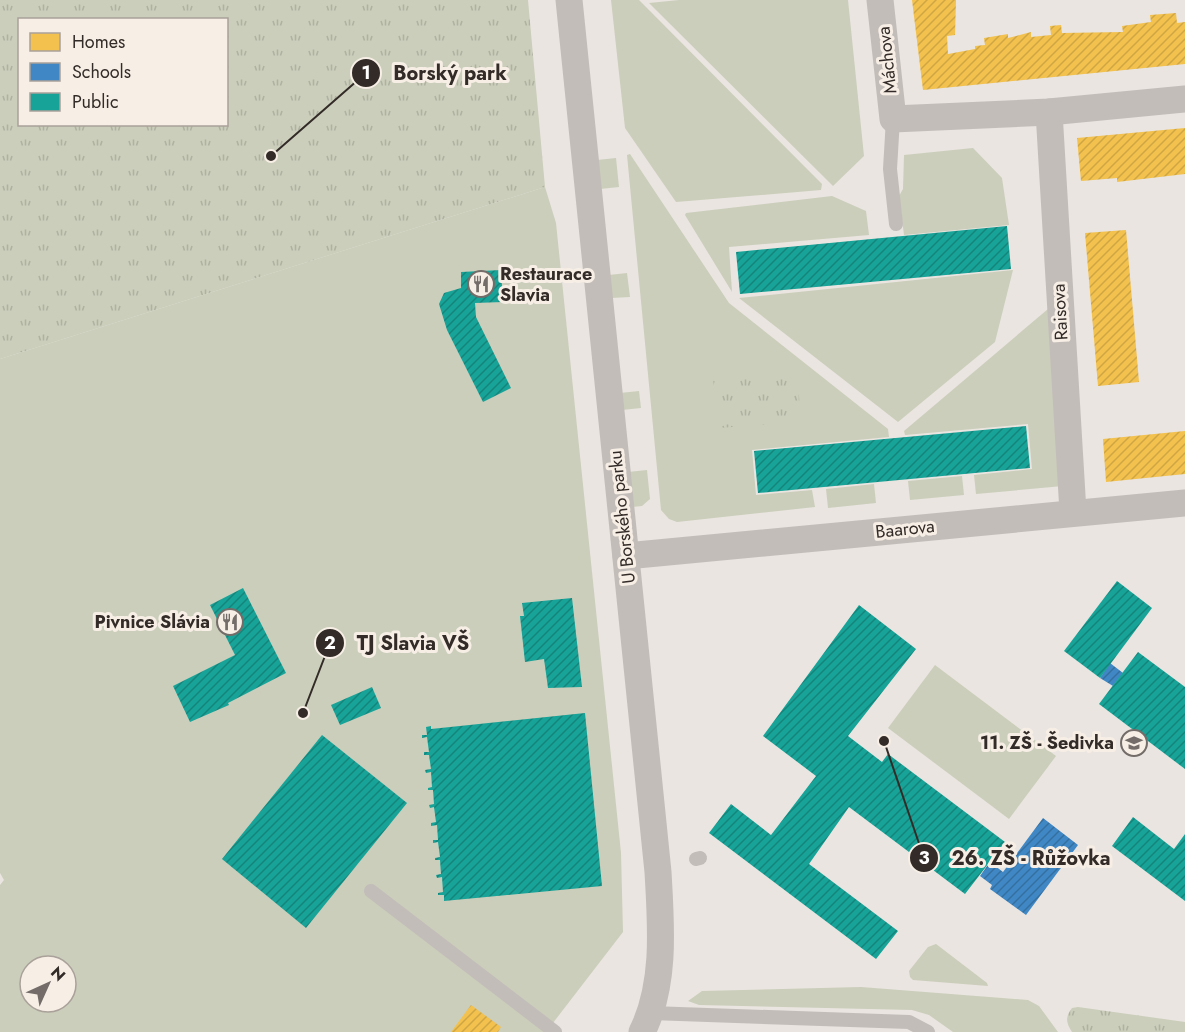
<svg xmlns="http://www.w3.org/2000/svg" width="1185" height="1032" viewBox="0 0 1185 1032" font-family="Jost,sans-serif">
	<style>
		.grass { fill: #cbcebb; fill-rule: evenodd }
		.park { fill: url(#park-tufts); fill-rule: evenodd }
		.homes { fill: url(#homes-hatch) }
		.schools { fill: url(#schools-hatch) }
		.public { fill: url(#public-hatch) }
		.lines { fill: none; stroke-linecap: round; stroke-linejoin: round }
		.lane { stroke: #c3bdb9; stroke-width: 14 }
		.street { stroke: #c3bdb9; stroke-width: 27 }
		.labels { text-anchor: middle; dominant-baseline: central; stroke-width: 6; stroke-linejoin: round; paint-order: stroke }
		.street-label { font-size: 18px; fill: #332b27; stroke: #f7efe6 }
		.poi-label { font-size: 18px; font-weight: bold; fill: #332b27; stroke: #f7efe6; text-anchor: end }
		.leader { fill: none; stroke: #332b27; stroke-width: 2 }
		.callout-dot { fill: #332b27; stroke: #f7efe6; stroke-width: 2 }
		.mark-label { font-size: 18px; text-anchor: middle; font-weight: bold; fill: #fff }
		.callout-label { font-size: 20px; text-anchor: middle; font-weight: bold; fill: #332b27; stroke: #f7efe6; stroke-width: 6; stroke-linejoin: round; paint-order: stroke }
	</style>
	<defs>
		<pattern id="park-tufts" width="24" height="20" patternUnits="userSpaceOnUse" patternTransform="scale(1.5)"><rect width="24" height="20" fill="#cbcebb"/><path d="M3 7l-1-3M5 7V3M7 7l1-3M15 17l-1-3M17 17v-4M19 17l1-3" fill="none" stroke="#afb1a1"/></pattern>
		<pattern id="homes-hatch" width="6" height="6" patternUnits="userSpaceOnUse" patternTransform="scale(1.5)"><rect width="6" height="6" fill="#f2c14e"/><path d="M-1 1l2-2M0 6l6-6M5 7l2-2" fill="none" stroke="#d0a644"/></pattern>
		<pattern id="schools-hatch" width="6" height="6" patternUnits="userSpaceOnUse" patternTransform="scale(1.5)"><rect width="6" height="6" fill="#3f88c5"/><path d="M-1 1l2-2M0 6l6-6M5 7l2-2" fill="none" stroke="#356fa0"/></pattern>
		<pattern id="public-hatch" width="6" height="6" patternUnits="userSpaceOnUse" patternTransform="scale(1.5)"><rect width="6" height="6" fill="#17a398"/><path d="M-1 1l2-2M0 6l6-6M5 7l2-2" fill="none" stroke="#15857c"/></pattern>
	</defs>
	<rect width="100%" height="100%" fill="#eae5e0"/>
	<g class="grass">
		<polygon points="611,0 639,0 822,184 821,190 676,202 625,128"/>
		<polygon points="679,0 848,0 864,156 833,186 649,3"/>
		<polygon points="973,148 1002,178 1009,225 904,235 899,196 903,189 904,155"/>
		<polygon points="630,154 729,303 888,429 889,437 752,450 756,495 812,490 815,507 677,522 669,519 661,510 627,155"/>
		<polygon points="616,158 619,187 600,189 597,160"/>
		<path d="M 545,187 L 556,223 L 621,853 L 623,932 L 546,1032 L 0,1032 L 0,885 L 4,880 L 0,873 L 0,359 ZM 30,966 L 66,966 L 66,1002 L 30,1002 Z"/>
		<polygon points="832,196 866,211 869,235 729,247 732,292 685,215 686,213"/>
		<polygon points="1013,270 995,342 898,422 739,298"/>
		<polygon points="627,273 630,297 611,298 609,275"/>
		<polygon points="1048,309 1063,486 976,494 974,475 1032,469 1028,424 905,435 904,431"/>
		<polygon points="639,391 641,408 622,410 620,393"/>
		<polygon points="647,470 650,499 642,506 632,507 628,472"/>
		<polygon points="962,476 964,495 910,500 908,481"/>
		<polygon points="874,484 876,503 828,508 826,489"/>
		<polygon points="935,665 1056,756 1009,819 888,728"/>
		<polygon points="936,944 987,983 988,986 913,980 910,977 909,971 928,947"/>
		<polygon points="861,987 1028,1000 1039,1006 1058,1032 953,1032 929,1015 912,1010 699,1005 688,1001 702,991"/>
	</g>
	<g class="park">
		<path d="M 0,0 L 528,0 L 545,187 L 0,359 ZM 20,20 L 226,20 L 226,124 L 20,124 Z"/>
		<polygon points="797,371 801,422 718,428 713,378"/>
		<path d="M 1078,1007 L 1185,1022 L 1185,1032 L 1072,1032 C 1066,1023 1065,1017 1072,1008 Z"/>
	</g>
	<g class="homes">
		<polygon points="912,0 956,0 955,35 947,36 948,54 975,49 975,46 985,45 984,38 1008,34 1008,38 1031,32 1031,37 1051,35 1050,26 1061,25 1062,33 1123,32 1122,26 1151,22 1150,15 1176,13 1177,23 1185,22 1185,64 923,90"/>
		<polygon points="1185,128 1185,174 1117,182 1117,178 1081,181 1077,138"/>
		<polygon points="1126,230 1139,382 1098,386 1085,233"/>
		<polygon points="1185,431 1185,474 1106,482 1103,439"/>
		<polygon points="471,1005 501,1027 498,1032 451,1032"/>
	</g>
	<g class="schools">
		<polygon points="1110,663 1123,673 1113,686 1100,678"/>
		<polygon points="1043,818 1078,845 1026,915 990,889 992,885 980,876 990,862 1003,872"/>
	</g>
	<g class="public">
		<polygon points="1007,226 1011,269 740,294 736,252"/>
		<polygon points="501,270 503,302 475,303 476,317 511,388 483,402 447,330 439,304 444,293 461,288 461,272"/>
		<polygon points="1026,426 1030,468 758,493 754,451"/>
		<polygon points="1117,581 1152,608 1100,678 1064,651"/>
		<polygon points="243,588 286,673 228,703 229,705 190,722 173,686 235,655 210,605"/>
		<polygon points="572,598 582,687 548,688 544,659 525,662 520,616 524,616 522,603"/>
		<polygon points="859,605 916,649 848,736 882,762 888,754 1005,842 965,894 849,807 809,864 898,931 876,959 709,833 731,804 771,835 816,776 763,736"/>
		<polygon points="1138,652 1185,687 1185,769 1099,704"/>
		<polygon points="372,687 381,708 340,725 331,705"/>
		<polygon points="585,713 602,886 444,901 444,895 438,895 438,893 443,892 442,877 437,878 436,875 441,874 440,860 435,860 435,858 440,857 438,842 433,843 433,840 438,840 437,825 431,826 431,823 436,822 434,807 430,808 429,805 434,804 433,790 428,790 428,788 432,787 431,772 426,773 425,770 431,769 429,755 424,755 424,752 429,752 427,737 422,738 422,735 427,735 426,727 431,726 431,729"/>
		<polygon points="322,735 407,803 306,928 222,859"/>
		<polygon points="1133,817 1174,849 1185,834 1185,901 1112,846"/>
	</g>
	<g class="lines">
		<g class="lane">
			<polyline points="893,119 890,169 896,224"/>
			<polyline points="696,859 700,858"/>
			<polyline points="371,891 555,1032"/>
			<polyline points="651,1013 909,1022 928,1032"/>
		</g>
		<g class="street">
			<path d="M 569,0 L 658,872 C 661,925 666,984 642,1032"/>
			<polyline points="880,0 893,119 1049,112 1185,99"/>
			<polyline points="1049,112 1073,512"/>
			<polyline points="626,556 1185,503"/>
		</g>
	</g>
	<defs>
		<symbol id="restaurant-ring" viewBox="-11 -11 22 22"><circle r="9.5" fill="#f7efe6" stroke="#736c68" stroke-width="1.5"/><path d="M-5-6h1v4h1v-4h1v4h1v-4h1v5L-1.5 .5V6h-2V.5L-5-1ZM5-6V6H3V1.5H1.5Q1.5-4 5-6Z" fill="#736c68"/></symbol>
		<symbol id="school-ring" viewBox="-11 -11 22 22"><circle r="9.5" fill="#f7efe6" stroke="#736c68" stroke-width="1.5"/><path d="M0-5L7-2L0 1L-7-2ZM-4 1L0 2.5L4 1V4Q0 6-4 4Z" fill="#736c68"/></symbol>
	</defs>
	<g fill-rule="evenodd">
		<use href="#restaurant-ring" x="466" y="269" width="30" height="30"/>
		<use href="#restaurant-ring" x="215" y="607" width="30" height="30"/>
		<use href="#school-ring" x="1119" y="728" width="30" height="30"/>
	</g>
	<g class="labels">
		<g class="street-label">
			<text transform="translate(887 60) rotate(-96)">Máchova</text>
			<text transform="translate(1060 312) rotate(-93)">Raisova</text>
			<text transform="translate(622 517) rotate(-96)">U Borského parku</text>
			<text transform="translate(905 529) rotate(-6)">Baarova</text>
		</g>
		<g class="poi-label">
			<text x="500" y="274" text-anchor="start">Restaurace<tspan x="500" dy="21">Slavia</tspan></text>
			<text x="210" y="622">Pivnice Slávia</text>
			<text x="1114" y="743">11. ZŠ - Šedivka</text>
		</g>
	</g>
	<path class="leader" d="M271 156L366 73M303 713L330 643M884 741L924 858"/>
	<g class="callout-dot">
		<circle cx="271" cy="156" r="6"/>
		<circle cx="303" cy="713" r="6"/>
		<circle cx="884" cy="741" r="6"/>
		<circle cx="366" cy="73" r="15"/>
		<circle cx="330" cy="643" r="15"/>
		<circle cx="924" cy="858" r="15"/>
	</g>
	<g class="mark-label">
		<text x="366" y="79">1</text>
		<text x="330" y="649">2</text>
		<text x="924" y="864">3</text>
	</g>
	<g class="callout-label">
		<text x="450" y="80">Borský park</text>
		<text x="413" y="650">TJ Slavia VŠ</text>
		<text x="1031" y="865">26. ZŠ - Růžovka</text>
	</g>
	<rect x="18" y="18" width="210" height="108" fill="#f7efe6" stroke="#a9a19a" stroke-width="1.5"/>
	<rect x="30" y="33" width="30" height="18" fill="#f2c14e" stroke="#a9a19a" stroke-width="1.5"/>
	<text x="72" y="48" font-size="18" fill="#332b27">Homes</text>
	<rect x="30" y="63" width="30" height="18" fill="#3f88c5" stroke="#a9a19a" stroke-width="1.5"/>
	<text x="72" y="78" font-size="18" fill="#332b27">Schools</text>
	<rect x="30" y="93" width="30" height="18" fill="#17a398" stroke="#a9a19a" stroke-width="1.5"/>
	<text x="72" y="108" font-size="18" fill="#332b27">Public</text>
	<g transform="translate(48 984) rotate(45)"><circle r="28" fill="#f7efe6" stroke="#a9a19a" stroke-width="1.5"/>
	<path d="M0-4.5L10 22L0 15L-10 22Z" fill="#736c68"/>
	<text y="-9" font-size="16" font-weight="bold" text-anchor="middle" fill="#332b27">N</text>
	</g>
</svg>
